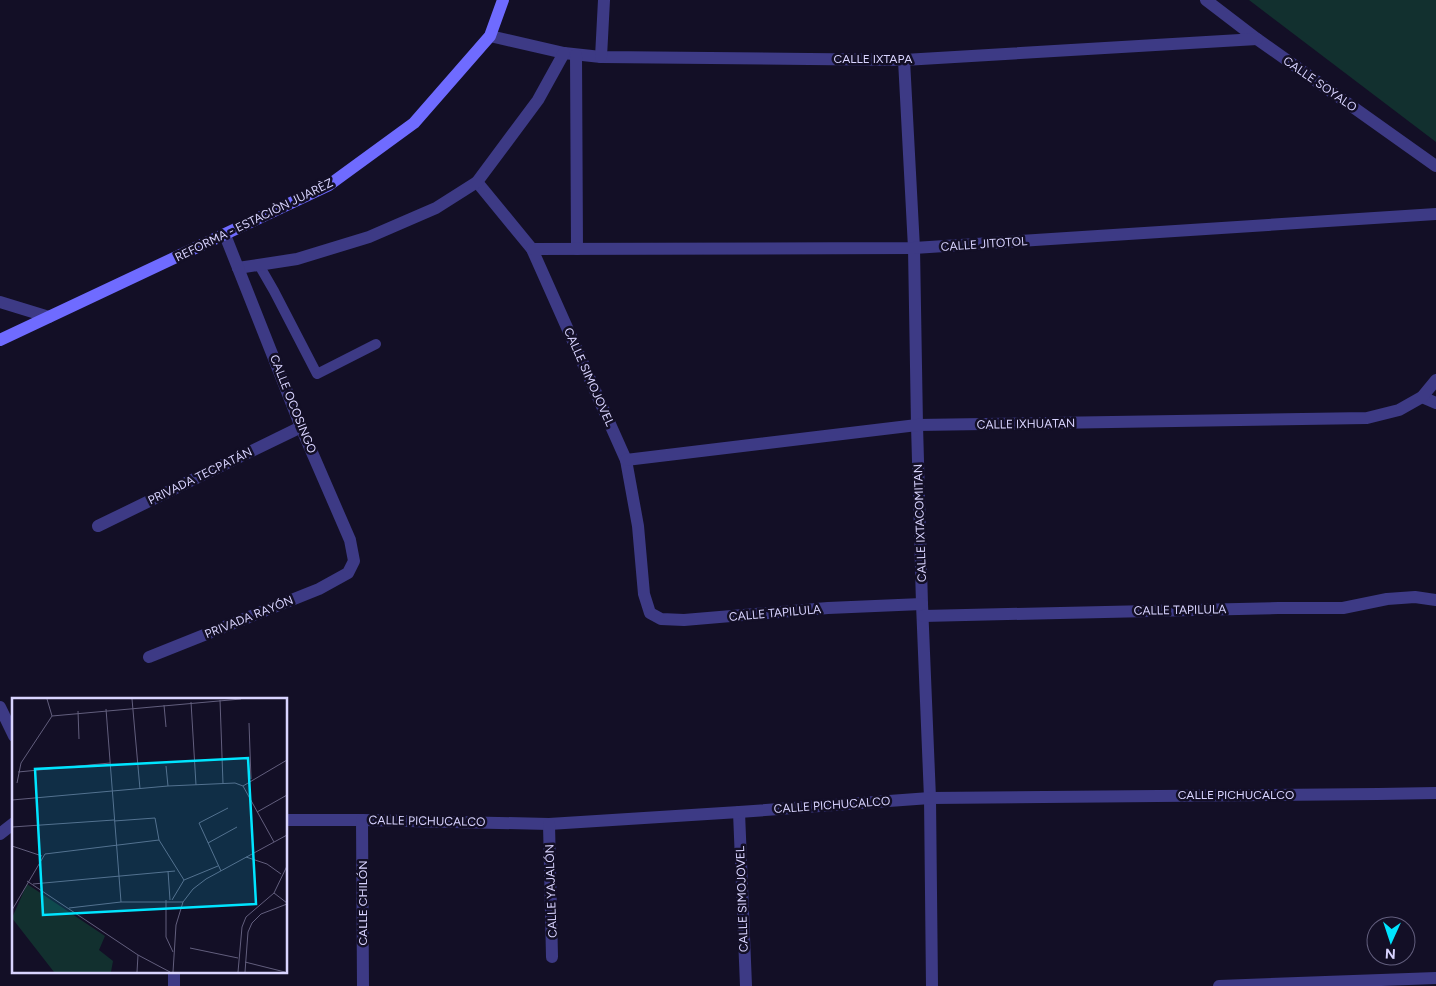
<svg xmlns="http://www.w3.org/2000/svg" width="1436" height="986" viewBox="0 0 1436 986" font-family="Figtree,sans-serif">
	<style>
		.green { fill: #12302f }
		.lines { fill: none; stroke-linecap: round; stroke-linejoin: round }
		.lane { stroke: #3d3a85; stroke-width: 10 }
		.street { stroke: #3d3a85; stroke-width: 12 }
		.secondary { stroke: #6f6bff; stroke-width: 12 }
		.labels { text-anchor: middle; dominant-baseline: central; stroke-width: 5; stroke-linejoin: round; paint-order: stroke }
		.street-label { font-size: 12px; fill: #d9d4ff; stroke: #130f26 }
		.inset-road { fill: none; stroke: #625e7d; stroke-width: 1 }
		.view { fill: #00e5ff; fill-opacity: 0.15; stroke: #00e5ff; stroke-width: 2.5 }
		.inset-edge { fill: none; stroke: #d9d4ff; stroke-width: 2.5 }
	</style>
	<rect width="100%" height="100%" fill="#130f26"/>
	<polygon class="green" points="1249,0 1436,0 1436,142"/>
	<g class="lines">
		<polyline class="lane" points="259,265 274,291 317,374 376,344"/>
		<g class="street">
			<polyline points="1206,0 1257,39 1436,166"/>
			<polyline points="490,36 564,53 601,57 904,60 1257,39"/>
			<polyline points="576,55 577,249"/>
			<polyline points="601,57 604,0"/>
			<polyline points="904,60 914,248 917,425 922,604 930,798 932,986"/>
			<polyline points="477,182 532,249 626,460 638,526 644,594 650,613 661,619 684,620 828,608 922,604"/>
			<polyline points="532,249 914,248 1436,214"/>
			<polyline points="238,268 297,259 369,237 436,208 477,182 538,100 564,53"/>
			<polyline points="0,302 49,317"/>
			<polyline points="1422,397 1436,403"/>
			<polyline points="626,460 917,425 1367,418 1399,410 1422,397 1436,380"/>
			<polyline points="98,526 301,427"/>
			<polyline points="923,616 1278,608 1343,608 1387,599 1415,597 1436,600"/>
			<polyline points="149,657 319,589 348,573 354,561 350,540 301,427 225,235"/>
			<polyline points="0,707 14,736"/>
			<polyline points="739,812 746,986"/>
			<polyline points="286,820 362,820 549,824 739,812 930,798 1378,794 1436,793"/>
			<polyline points="362,820 363,986"/>
			<polyline points="549,824 552,957"/>
			<polyline points="0,834 14,823"/>
			<polyline points="174,986 174,972"/>
			<polyline points="1219,986 1436,978"/>
		</g>
		<polyline class="secondary" points="0,340 329,185 414,123 490,36 503,0"/>
	</g>
	<g class="labels">
		<g class="street-label">
			<text x="873" y="59">CALLE IXTAPA</text>
			<text transform="translate(1320 84) rotate(35)">CALLE SOYALO</text>
			<text transform="translate(254 220) rotate(-26)">REFORMA - ESTACIÒN JUARÈZ</text>
			<text transform="translate(984 244) rotate(-4)">CALLE JITOTOL</text>
			<text transform="translate(589 377) rotate(66)">CALLE SIMOJOVEL</text>
			<text transform="translate(293 404) rotate(68)">CALLE OCOSINGO</text>
			<text transform="translate(1026 424) rotate(-1)">CALLE IXHUATAN</text>
			<text transform="translate(200 476) rotate(-26)">PRIVADA TECPATÁN</text>
			<text transform="translate(920 523) rotate(-92)">CALLE IXTACOMITAN</text>
			<text transform="translate(1180 610) rotate(-1)">CALLE TAPILULA</text>
			<text transform="translate(775 613) rotate(-5)">CALLE TAPILULA</text>
			<text transform="translate(249 617) rotate(-22)">PRIVADA RAYÓN</text>
			<text x="1236" y="795">CALLE PICHUCALCO</text>
			<text transform="translate(832 805) rotate(-4)">CALLE PICHUCALCO</text>
			<text transform="translate(427 821) rotate(1)">CALLE PICHUCALCO</text>
			<text transform="translate(551 891) rotate(-92)">CALLE YAJALÓN</text>
			<text transform="translate(742 899) rotate(-92)">CALLE SIMOJOVEL</text>
			<text transform="translate(363 903) rotate(-90)">CALLE CHILÓN</text>
		</g>
	</g>
	<g transform="translate(12 698)">
		<rect width="275" height="275" fill="#130f26"/>
		<path d="M 15,186 L 93,238 L 87,252 L 101,263 L 99,274 L 42,274 L 0,220 Z" fill="#12302f"/>
		<path class="inset-road" d="M 120,1 L 128,91M 208,2 L 211,86M 179,4 L 184,87M 152,7 L 154,29M 94,11 L 109,204M 66,13 L 67,41M 40,18 L 229,1M 237,25 L 239,81M 154,68 L 156,88M 6,74 L 98,65M 5,85 L 9,65 L 40,18 L 35,1M 231,88 L 262,144M 231,88 L 275,62M 0,102 L 156,88 L 223,85 L 231,88M 245,114 L 275,97M 102,123 L 143,120 L 147,142 L 172,182M 0,129 L 102,122M 196,145 L 225,129M 0,148 L 30,158M 234,159 L 255,166 L 269,176M 156,173 L 158,202M 209,173 L 187,125 L 216,110M 15,183 L 126,257 L 158,274M 21,186 L 163,173M 262,195 L 275,205M 154,202 L 154,239 L 161,254M 160,202 L 172,182 L 206,168M 57,210 L 109,204 L 171,204M 0,212 L 33,156 L 147,142M 178,250 L 226,260M 233,264 L 273,274M 125,274 L 126,257M 161,274 L 164,227 L 171,204 L 181,191 L 194,181 L 275,137M 226,274 L 230,229 L 234,219 L 262,195 L 275,168M 233,274 L 236,234 L 240,225 L 249,216 L 275,206"/>
		<path class="view" d="M 236,60 L 244,206 L 31,217 L 23,71 Z"/>
		<rect width="275" height="275" class="inset-edge"/>
	</g>
	<g transform="translate(1391 941) rotate(183)"><circle r="24" fill="#130f26" stroke="#625e7d"/>
	<path d="M0-4L9 19L0 12L-9 19Z" fill="#00e5ff"/>
	<text y="-8" font-size="14" font-weight="bold" text-anchor="middle" fill="#d9d4ff">N</text>
	</g>
</svg>
